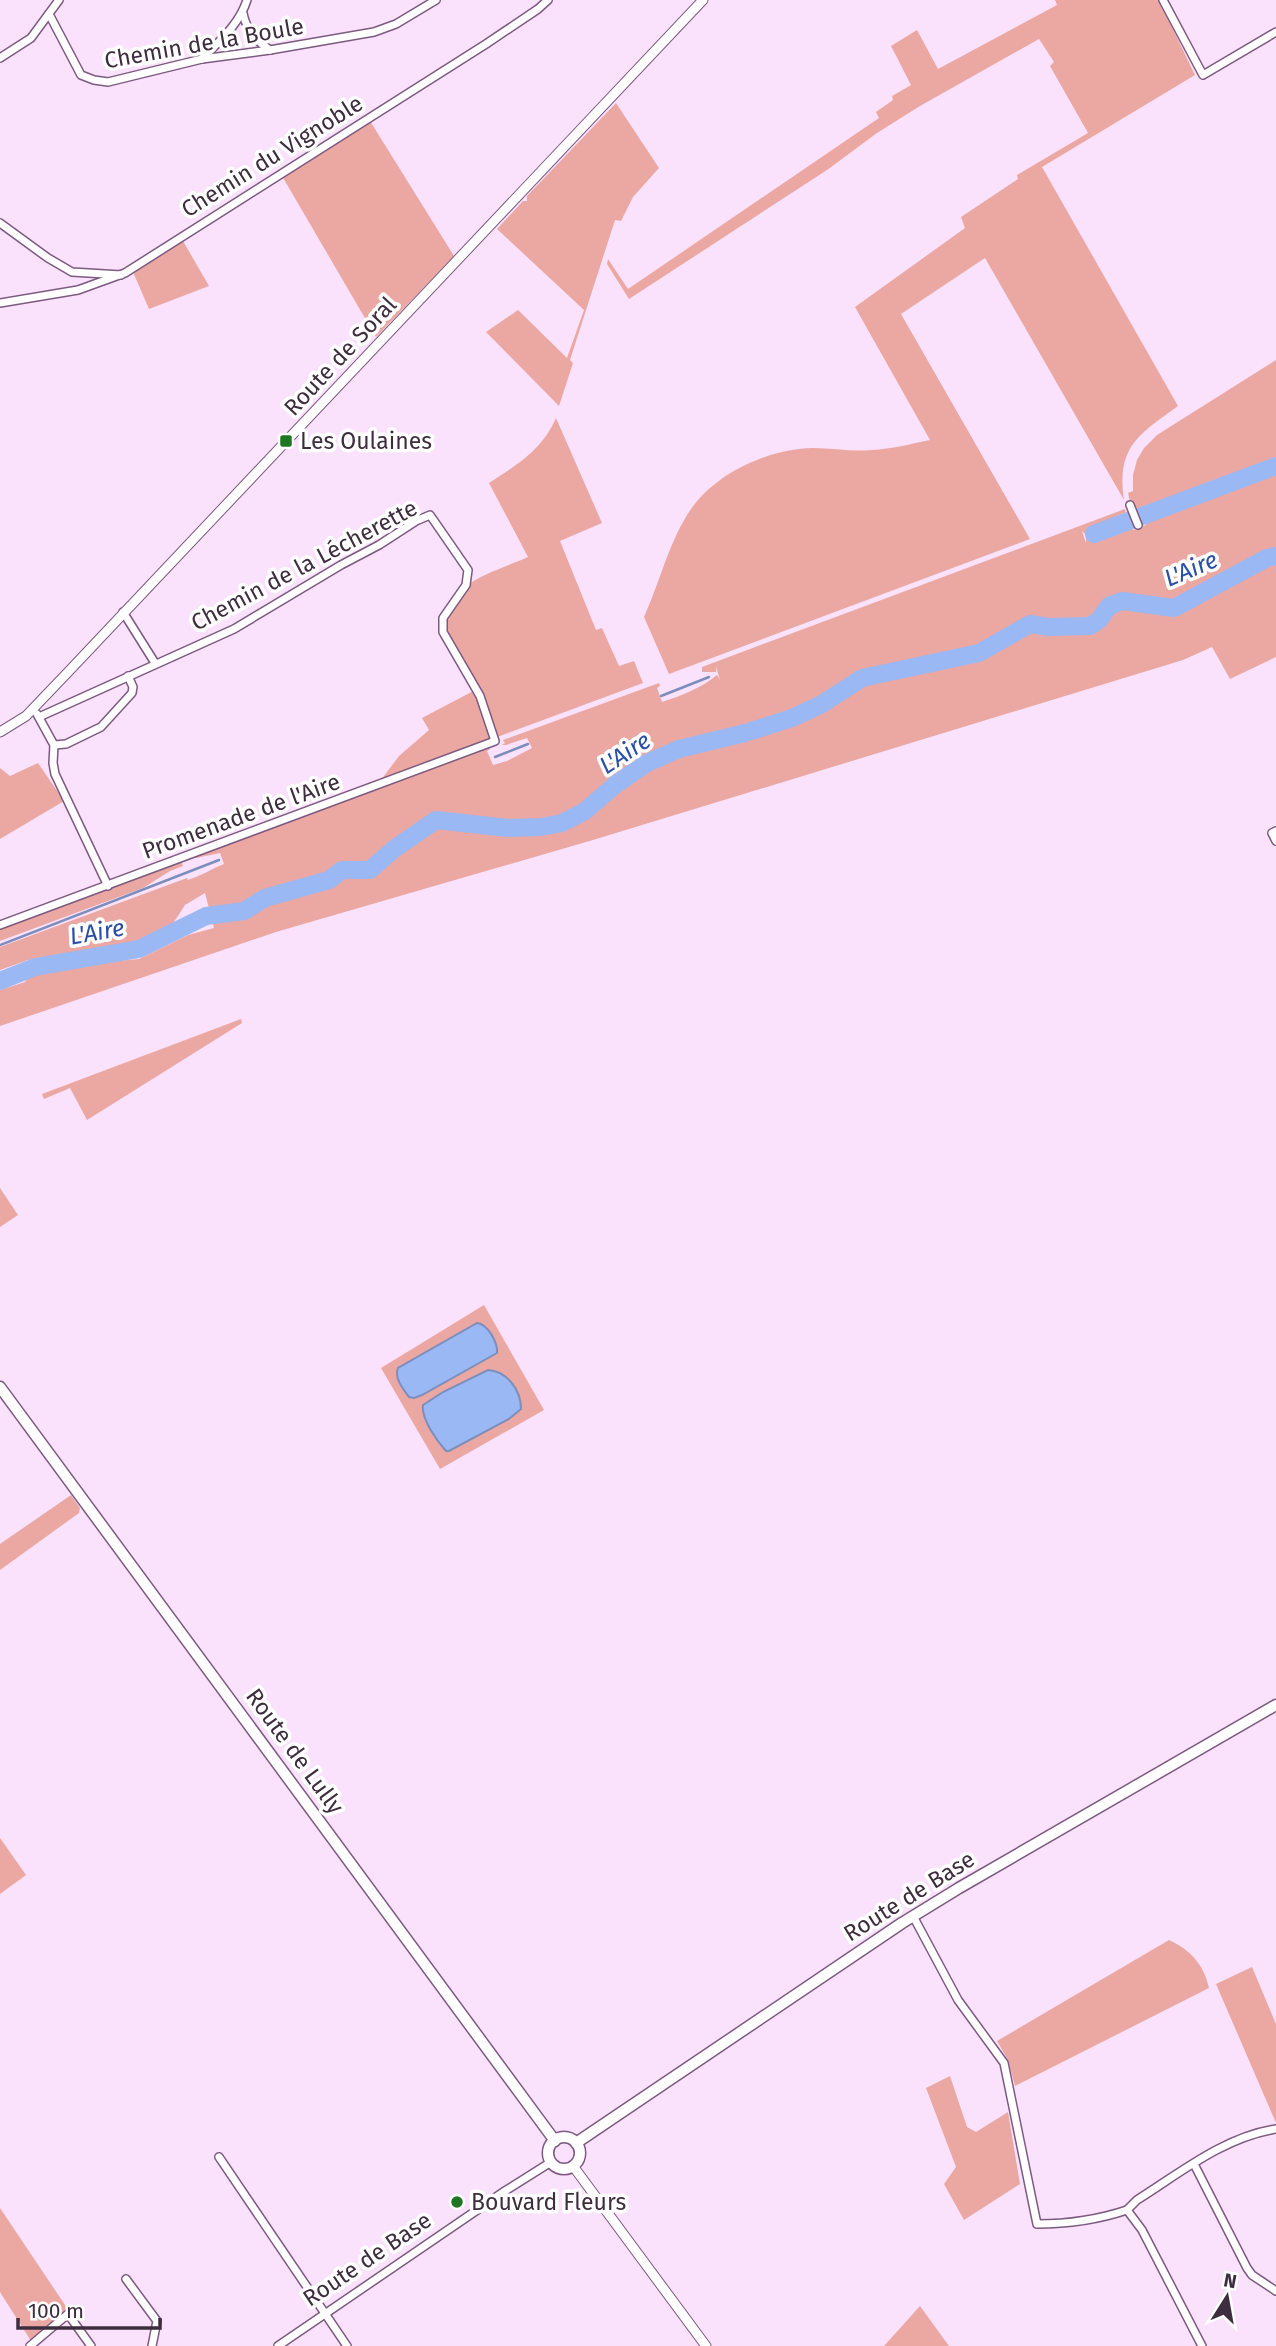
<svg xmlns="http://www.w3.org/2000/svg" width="1276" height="2346" viewBox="0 0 1276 2346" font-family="'Fira Sans',sans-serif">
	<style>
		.green { fill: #eba8a3 }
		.water { fill: #99b8f4; stroke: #7d8ebd; stroke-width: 2 }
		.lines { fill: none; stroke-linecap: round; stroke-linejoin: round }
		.stream { stroke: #7d8ebd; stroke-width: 2.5 }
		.river { stroke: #99b8f4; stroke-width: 18 }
		.minor-casing { stroke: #7d5a81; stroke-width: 10 }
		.tertiary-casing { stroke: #7d5a81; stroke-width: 11 }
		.secondary-casing { stroke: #7d5a81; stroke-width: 13 }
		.minor { stroke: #fff; stroke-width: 7 }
		.tertiary { stroke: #fff; stroke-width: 9 }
		.secondary { stroke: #fff; stroke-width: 10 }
		.poi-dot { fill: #207723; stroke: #fff; stroke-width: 2.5 }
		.labels { text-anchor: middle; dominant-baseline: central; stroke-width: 7; stroke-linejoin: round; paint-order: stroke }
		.street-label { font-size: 23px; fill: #3d2d3e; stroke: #fff }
		.poi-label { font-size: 23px; fill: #3d2d3e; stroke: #fff; text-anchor: start }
		.water-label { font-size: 24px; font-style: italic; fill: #2a50a6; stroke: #fff }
	</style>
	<rect width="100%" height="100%" fill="#fae1fc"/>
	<g class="green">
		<path d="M 1055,0 L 1159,0 L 1195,75 L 1042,167 L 1178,406 C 1139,434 1116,447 1124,500 L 985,258 L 901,314 L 1030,539 L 669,674 L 644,617 C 660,582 669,541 691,509 C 717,472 769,449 813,448 C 833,448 852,452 872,450 C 891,449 911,444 930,440 L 855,307 L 965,228 L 961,217 L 1018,179 L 1017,175 L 1088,133 L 1050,66 L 1054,62 L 1039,39 L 920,106 L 877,133 L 827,170 L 629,299 L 607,264 L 608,259 L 628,289 L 879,118 L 876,112 L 893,100 L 892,96 L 911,85 L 891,46 L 917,30 L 938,69 L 1057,5 Z"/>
		<polygon points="616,103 659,168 633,197 621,221 615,220 570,360 573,363 559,406 486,332 518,310 567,358 584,310 497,229 523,201 527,201 527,196"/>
		<polygon points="370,121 454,256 376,337 282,176"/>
		<polygon points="183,241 209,286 149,309 133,272"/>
		<polygon points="1276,360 1276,457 1132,511 1128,493 1133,491 1133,475 1137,460 1144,448 1157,435"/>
		<path d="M 556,418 L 602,523 L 560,541 L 596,630 L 602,628 L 619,666 L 634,661 L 643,683 L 381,780 L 399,756 L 429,730 L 422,718 L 479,688 L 447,632 C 444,619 460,592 471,583 C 480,575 515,563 528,557 L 489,483 C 518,464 542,450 556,418 Z"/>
		<path d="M 1276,474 L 1276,657 L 1230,679 L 1212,647 L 1183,660 L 593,840 L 276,932 L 0,1026 L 0,990 L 25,982 L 28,978 L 48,970 L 86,966 L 94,963 L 139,959 L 188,935 L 214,928 L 205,893 L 185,905 L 172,925 L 134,943 L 89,949 L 66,956 L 28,960 L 0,970 L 0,947 L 187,878 L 188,880 C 201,876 211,869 224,864 L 220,853 L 196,858 L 195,856 L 489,746 L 490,749 L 487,751 L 493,765 L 507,761 L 532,748 L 527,738 L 506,745 L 502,745 L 505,743 L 503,740 L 659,683 L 660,686 L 657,688 L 662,702 C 681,696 703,687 717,675 L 720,680 L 716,667 L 716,672 L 702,672 L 702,667 L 1125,509 L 1126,513 L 1121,514 L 1122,518 L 1090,529 L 1085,534 L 1082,531 L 1086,543 L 1086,538 L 1094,539 L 1125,526 L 1126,530 L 1132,528 L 1133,530 L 1146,525 L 1145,521 Z"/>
		<polygon points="38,763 64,801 0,839 0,768 10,776"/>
		<polygon points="181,861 183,866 170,871 143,888 0,941 0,928"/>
		<polygon points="241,1019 242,1023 87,1120 70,1088 44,1099 42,1094"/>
		<polygon points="0,1188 18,1215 0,1227"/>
		<polygon points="484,1305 544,1410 440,1469 381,1368"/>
		<polygon points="71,1495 80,1508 79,1513 0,1570 0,1544"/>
		<polygon points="0,1838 26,1875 0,1894"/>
		<path d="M 1169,1940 C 1191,1950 1204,1965 1209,1988 L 1015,2086 L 1008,2060 L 997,2041 Z"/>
		<polygon points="1252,1967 1276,2024 1276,2123 1216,1984"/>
		<polygon points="950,2076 967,2127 976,2132 1008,2112 1020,2184 964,2220 944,2184 956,2167 926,2088"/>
		<polygon points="0,2208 69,2311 31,2341 0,2292"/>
		<polygon points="920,2306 949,2346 884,2346"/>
	</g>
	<g class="water">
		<path d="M 477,1323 C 488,1324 498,1343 497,1353 L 422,1395 L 414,1398 L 409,1397 C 403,1389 394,1378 398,1368 Z"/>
		<path d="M 488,1370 C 507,1371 521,1390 521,1409 L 509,1419 L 449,1451 L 446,1451 C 437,1441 421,1419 423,1405 L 443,1392 Z"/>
	</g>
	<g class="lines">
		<g class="stream">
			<polyline points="661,696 709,677"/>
			<polyline points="495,757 528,744"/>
			<polyline points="0,945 219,860"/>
		</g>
		<g class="river">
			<polyline points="1094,534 1276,466"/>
			<polyline points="0,981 35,967 139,949 206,916 244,911 265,898 329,880 342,870 370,870 394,849 436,820 508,828 541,827 562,823 585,811 615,785 647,763 679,749 745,733 792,718 822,704 862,678 979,653 1030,624 1049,627 1090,626 1099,620 1109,606 1122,601 1174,608 1267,558 1276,556"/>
		</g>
		<defs>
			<g id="minor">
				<polyline points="1163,0 1203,75 1276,32"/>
				<path d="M 243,13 C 246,30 256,41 270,50"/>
				<polyline points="49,14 81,75 94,80 108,82 202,59 270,50 374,32 396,24 436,0"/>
				<polyline points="0,58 31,38 59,0"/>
				<path d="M 202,59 C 219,41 239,25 247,0"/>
				<polyline points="0,223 48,258 72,272 121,275"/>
				<polyline points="0,303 78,290 125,273 486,44 538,9 548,0"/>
				<polyline points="1130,505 1138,525"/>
				<polyline points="123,612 155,663"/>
				<polyline points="37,714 54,745 53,763 55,774 108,886"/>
				<polyline points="54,745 66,744 101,727 132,693 133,687 128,676"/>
				<polyline points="1276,831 1272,833 1276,841"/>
				<polyline points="0,925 495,741 480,696 443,632 443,618 466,585 468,570 430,515 416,521 379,545 341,565 234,629 39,717"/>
				<path d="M 913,1916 L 958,2000 L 1004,2063 L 1037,2224 C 1068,2224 1097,2220 1127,2210 L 1142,2230 L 1202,2346"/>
				<polyline points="219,2157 347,2346"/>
				<polyline points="1194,2164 1247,2268 1252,2275 1276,2291"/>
				<path d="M 1127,2210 L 1137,2200 C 1180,2173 1224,2137 1276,2129"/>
				<polyline points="126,2279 157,2321 152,2346"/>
				<polyline points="30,2346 68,2314 91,2346"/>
				<polyline points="278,2346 505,2191 551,2162"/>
			</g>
			<g id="tertiary">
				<polyline points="0,732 26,716 70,670 703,0"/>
				<polyline points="573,2166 706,2346"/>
			</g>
			<g id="secondary">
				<polyline points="0,1387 555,2141"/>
				<circle cx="564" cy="2153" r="16"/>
				<polyline points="576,2143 902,1923 959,1888 1276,1705"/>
			</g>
		</defs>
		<use href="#minor" class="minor-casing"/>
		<use href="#tertiary" class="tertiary-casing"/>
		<use href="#secondary" class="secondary-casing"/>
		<use href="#minor" class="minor"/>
		<use href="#tertiary" class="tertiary"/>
		<use href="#secondary" class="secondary"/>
	</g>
	<g class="poi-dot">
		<rect x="279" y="434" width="14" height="14" rx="3.5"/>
		<circle cx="457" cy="2202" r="7"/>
	</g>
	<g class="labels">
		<g class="street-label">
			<text transform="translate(204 43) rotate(-10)">Chemin de la Boule</text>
			<text transform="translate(272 156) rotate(-32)">Chemin du Vignoble</text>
			<text transform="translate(340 356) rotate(-47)">Route de Soral</text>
			<text transform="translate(304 565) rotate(-28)">Chemin de la Lécherette</text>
			<text transform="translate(241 816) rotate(-20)">Promenade de l'Aire</text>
			<text transform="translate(295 1751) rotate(54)">Route de Lully</text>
			<text transform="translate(909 1896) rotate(-32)">Route de Base</text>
			<text transform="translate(367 2259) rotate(-34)">Route de Base</text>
		</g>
		<g class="poi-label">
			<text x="300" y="441">Les Oulaines</text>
			<text x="471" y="2202">Bouvard Fleurs</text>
		</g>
		<g class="water-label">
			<text transform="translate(1191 569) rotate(-23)">L'Aire</text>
			<text transform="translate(625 753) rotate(-33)">L'Aire</text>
			<text transform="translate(97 932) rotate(-10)">L'Aire</text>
		</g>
	</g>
	<g transform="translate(1227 2297) rotate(11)" stroke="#ffffff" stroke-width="5" paint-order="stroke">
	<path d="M0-5L12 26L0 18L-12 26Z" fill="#3d2d3e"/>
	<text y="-10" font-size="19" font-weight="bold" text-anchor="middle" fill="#3d2d3e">N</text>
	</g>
	<path d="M18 2318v10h142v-10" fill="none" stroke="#3d2d3e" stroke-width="3.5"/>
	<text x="28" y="2318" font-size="21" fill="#3d2d3e" stroke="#ffffff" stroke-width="5" paint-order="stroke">100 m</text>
</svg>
